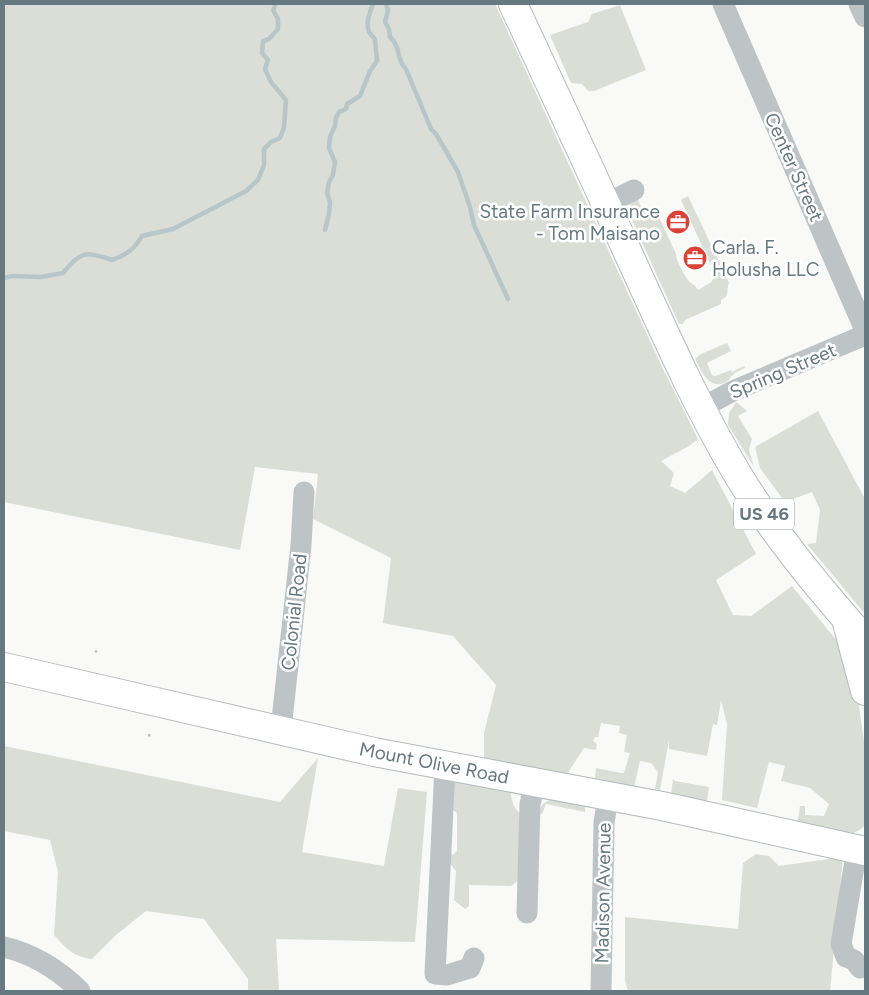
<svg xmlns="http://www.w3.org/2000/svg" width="869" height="995" viewBox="0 0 869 995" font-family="Figtree,sans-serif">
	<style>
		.green { fill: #daded6 }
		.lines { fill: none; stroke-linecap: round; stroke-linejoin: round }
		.stream { stroke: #b7c6c8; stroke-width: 4.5 }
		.major-casing { stroke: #b4babd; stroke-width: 30 }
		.path { stroke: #b9bdbf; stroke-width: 2.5; stroke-dasharray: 2.5 2.5; stroke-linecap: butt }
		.minor { stroke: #bec4c6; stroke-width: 21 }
		.major { stroke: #fff; stroke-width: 28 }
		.labels { text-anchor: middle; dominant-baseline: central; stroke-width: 5; stroke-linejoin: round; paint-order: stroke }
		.shield { fill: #fff; stroke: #94a1a6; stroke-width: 1 }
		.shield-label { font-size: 18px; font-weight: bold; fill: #667980 }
		.street-label { font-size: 19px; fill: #667980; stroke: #fff }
		.poi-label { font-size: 19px; fill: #667980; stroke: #fff; text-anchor: end }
	</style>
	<rect width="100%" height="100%" fill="#f9f9f7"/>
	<g class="green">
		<path d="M 4,4 L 495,4 L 662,367 L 698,439 L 689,446 L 661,461 L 674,473 L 670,486 L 685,493 L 712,470 L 756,554 L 716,580 L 733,615 L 751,616 L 792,586 L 847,653 L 856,685 L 865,749 L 865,825 C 861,830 855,833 848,834 C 837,835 809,827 797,825 L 800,806 L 805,806 L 805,815 L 824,816 L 829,804 L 810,788 L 781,781 L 785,766 L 769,762 L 757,808 L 722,800 L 727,724 L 721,700 L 717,725 L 713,724 L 707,756 L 669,749 L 669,740 L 660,790 L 655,789 L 658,772 L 651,763 L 640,761 L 634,787 L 595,778 L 596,768 L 621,773 L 624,773 L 630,753 L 624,752 L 627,735 L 619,733 L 620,726 L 601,723 L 598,737 L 595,737 L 593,741 L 597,744 L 596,750 L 584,748 L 567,774 L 484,758 L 484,733 L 496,685 L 453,636 L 383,623 L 391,558 L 313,519 L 318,474 L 255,467 L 240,550 L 4,502 Z"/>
		<polygon points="620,5 646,70 594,91 588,91 582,84 571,83 550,35 588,22 592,14"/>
		<path d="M 688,196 L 729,283 C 726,291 730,296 721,300 L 721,304 L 685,320 L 683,324 L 679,324 L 627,209 L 631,202 L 638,200 L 643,211 L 650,208 L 659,217 L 676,254 C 676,259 684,276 689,281 C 692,285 695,284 697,289 L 699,290 C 708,282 716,285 713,270 L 681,200 Z"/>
		<path d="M 727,343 L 731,351 L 707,363 L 712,375 L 715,376 L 731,370 L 732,372 L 744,366 L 745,368 C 741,370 737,371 734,374 C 731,376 729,380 726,382 C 709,391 701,370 695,359 L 701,354 Z"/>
		<polygon points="736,402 747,411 738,416 752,439 749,450 754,467 728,425 729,413"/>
		<polygon points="818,411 865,499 865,614 807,544 816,543 820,510 812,492 785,502 760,468 755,447"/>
		<path d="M 4,746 L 280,802 L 318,758 L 302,852 L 384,866 L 398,788 L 427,792 L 415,942 L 276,939 L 279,991 L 248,991 L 248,979 L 204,919 L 146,911 L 116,935 L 92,959 C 72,956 67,949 54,935 L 58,872 L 50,840 L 4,831 Z"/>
		<path d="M 451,777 L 510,789 C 512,800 512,807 521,814 L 519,880 L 511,886 L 469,885 L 469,906 L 465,909 L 454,900 L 456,871 L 443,855 L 444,847 L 453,855 L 457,851 L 457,813 L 448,806 Z"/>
		<polygon points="673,779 675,781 709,787 707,801 703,801 674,796 671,794"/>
		<path d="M 552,799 L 582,805 L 585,806 L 585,812 L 546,804 L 542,814 L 540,814 C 538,807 545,801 552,799 Z"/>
		<polygon points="756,854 769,856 779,866 843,857 830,991 628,991 625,981 625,917 738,929 743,863"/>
	</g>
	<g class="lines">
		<g class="stream">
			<path d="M 386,4 L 388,10 L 385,22 L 389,29 L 390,37 C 402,48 395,58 406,69 L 431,129 L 436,134 L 458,172 L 470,207 L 474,225 L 508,299"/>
			<path d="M 325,230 L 329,214 L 330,202 L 327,193 L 329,182 L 333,175 L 335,162 L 329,148 L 330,137 L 335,126 L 336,118 L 339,112 L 346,109 L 347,104 L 360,96 L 370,71 L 377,61 L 375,39 C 363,29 368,17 373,4"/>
			<path d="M 4,278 L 12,276 L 41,277 L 63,273 C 82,251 84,251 112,260 C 127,254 134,250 142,236 L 173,229 L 246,191 L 258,180 L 264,165 L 264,149 L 271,142 L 280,138 L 284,127 L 286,100 L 271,82 L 265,69 L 268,60 L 262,53 L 263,41 L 269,39 L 278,29 L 278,19 L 273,10 L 276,4"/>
		</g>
		<defs>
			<g id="major">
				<path d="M 513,4 C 552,87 591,171 629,255 C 663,329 696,405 738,475 C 774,534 819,589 865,640"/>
				<polyline points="847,623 865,691"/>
				<polyline points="4,667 374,752 662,806 865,851"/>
			</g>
		</defs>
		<use href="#major" class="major-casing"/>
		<g class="path">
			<polyline points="95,651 97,652"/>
			<polyline points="148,735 152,736"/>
		</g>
		<g class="minor">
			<polyline points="723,4 865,330"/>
			<polyline points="859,4 865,17"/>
			<polyline points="606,204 634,190"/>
			<polyline points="701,408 733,391 865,335"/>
			<polyline points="280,731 282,720 301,545 304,492"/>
			<polyline points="445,766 435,974 447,975 470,968 474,958"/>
			<polyline points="857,849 841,944 846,957 854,960 860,968"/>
			<polyline points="527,913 530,804 535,783"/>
			<path d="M 4,947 C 33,954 59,970 80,991"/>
			<polyline points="601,991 604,823 608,796"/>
		</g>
		<use href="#major" class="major"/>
	</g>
	<defs>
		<symbol id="office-disc" viewBox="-11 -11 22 22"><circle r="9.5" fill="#db4235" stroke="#fff"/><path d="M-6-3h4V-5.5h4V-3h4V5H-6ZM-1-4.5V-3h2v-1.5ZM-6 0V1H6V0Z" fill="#fff"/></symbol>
	</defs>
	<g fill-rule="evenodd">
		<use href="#office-disc" x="664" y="208" width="28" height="28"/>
		<use href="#office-disc" x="681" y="244" width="28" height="28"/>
	</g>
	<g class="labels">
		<rect class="shield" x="734" y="498.5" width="60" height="31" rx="4"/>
		<g class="shield-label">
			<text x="764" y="514">US 46</text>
		</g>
		<g class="street-label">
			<text transform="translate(794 167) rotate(66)">Center Street</text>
			<text transform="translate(783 371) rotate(-23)">Spring Street</text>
			<text transform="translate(294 612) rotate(-84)">Colonial Road</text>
			<text transform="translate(434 763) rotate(11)">Mount Olive Road</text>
			<text transform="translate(603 893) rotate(-89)">Madison Avenue</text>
		</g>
		<g class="poi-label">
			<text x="660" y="211">State Farm Insurance<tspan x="660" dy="22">- Tom Maisano</tspan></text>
			<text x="712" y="247" text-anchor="start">Carla. F.<tspan x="712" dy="22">Holusha LLC</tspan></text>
		</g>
	</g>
	<rect width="869" height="995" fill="none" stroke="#667980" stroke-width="10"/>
</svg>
